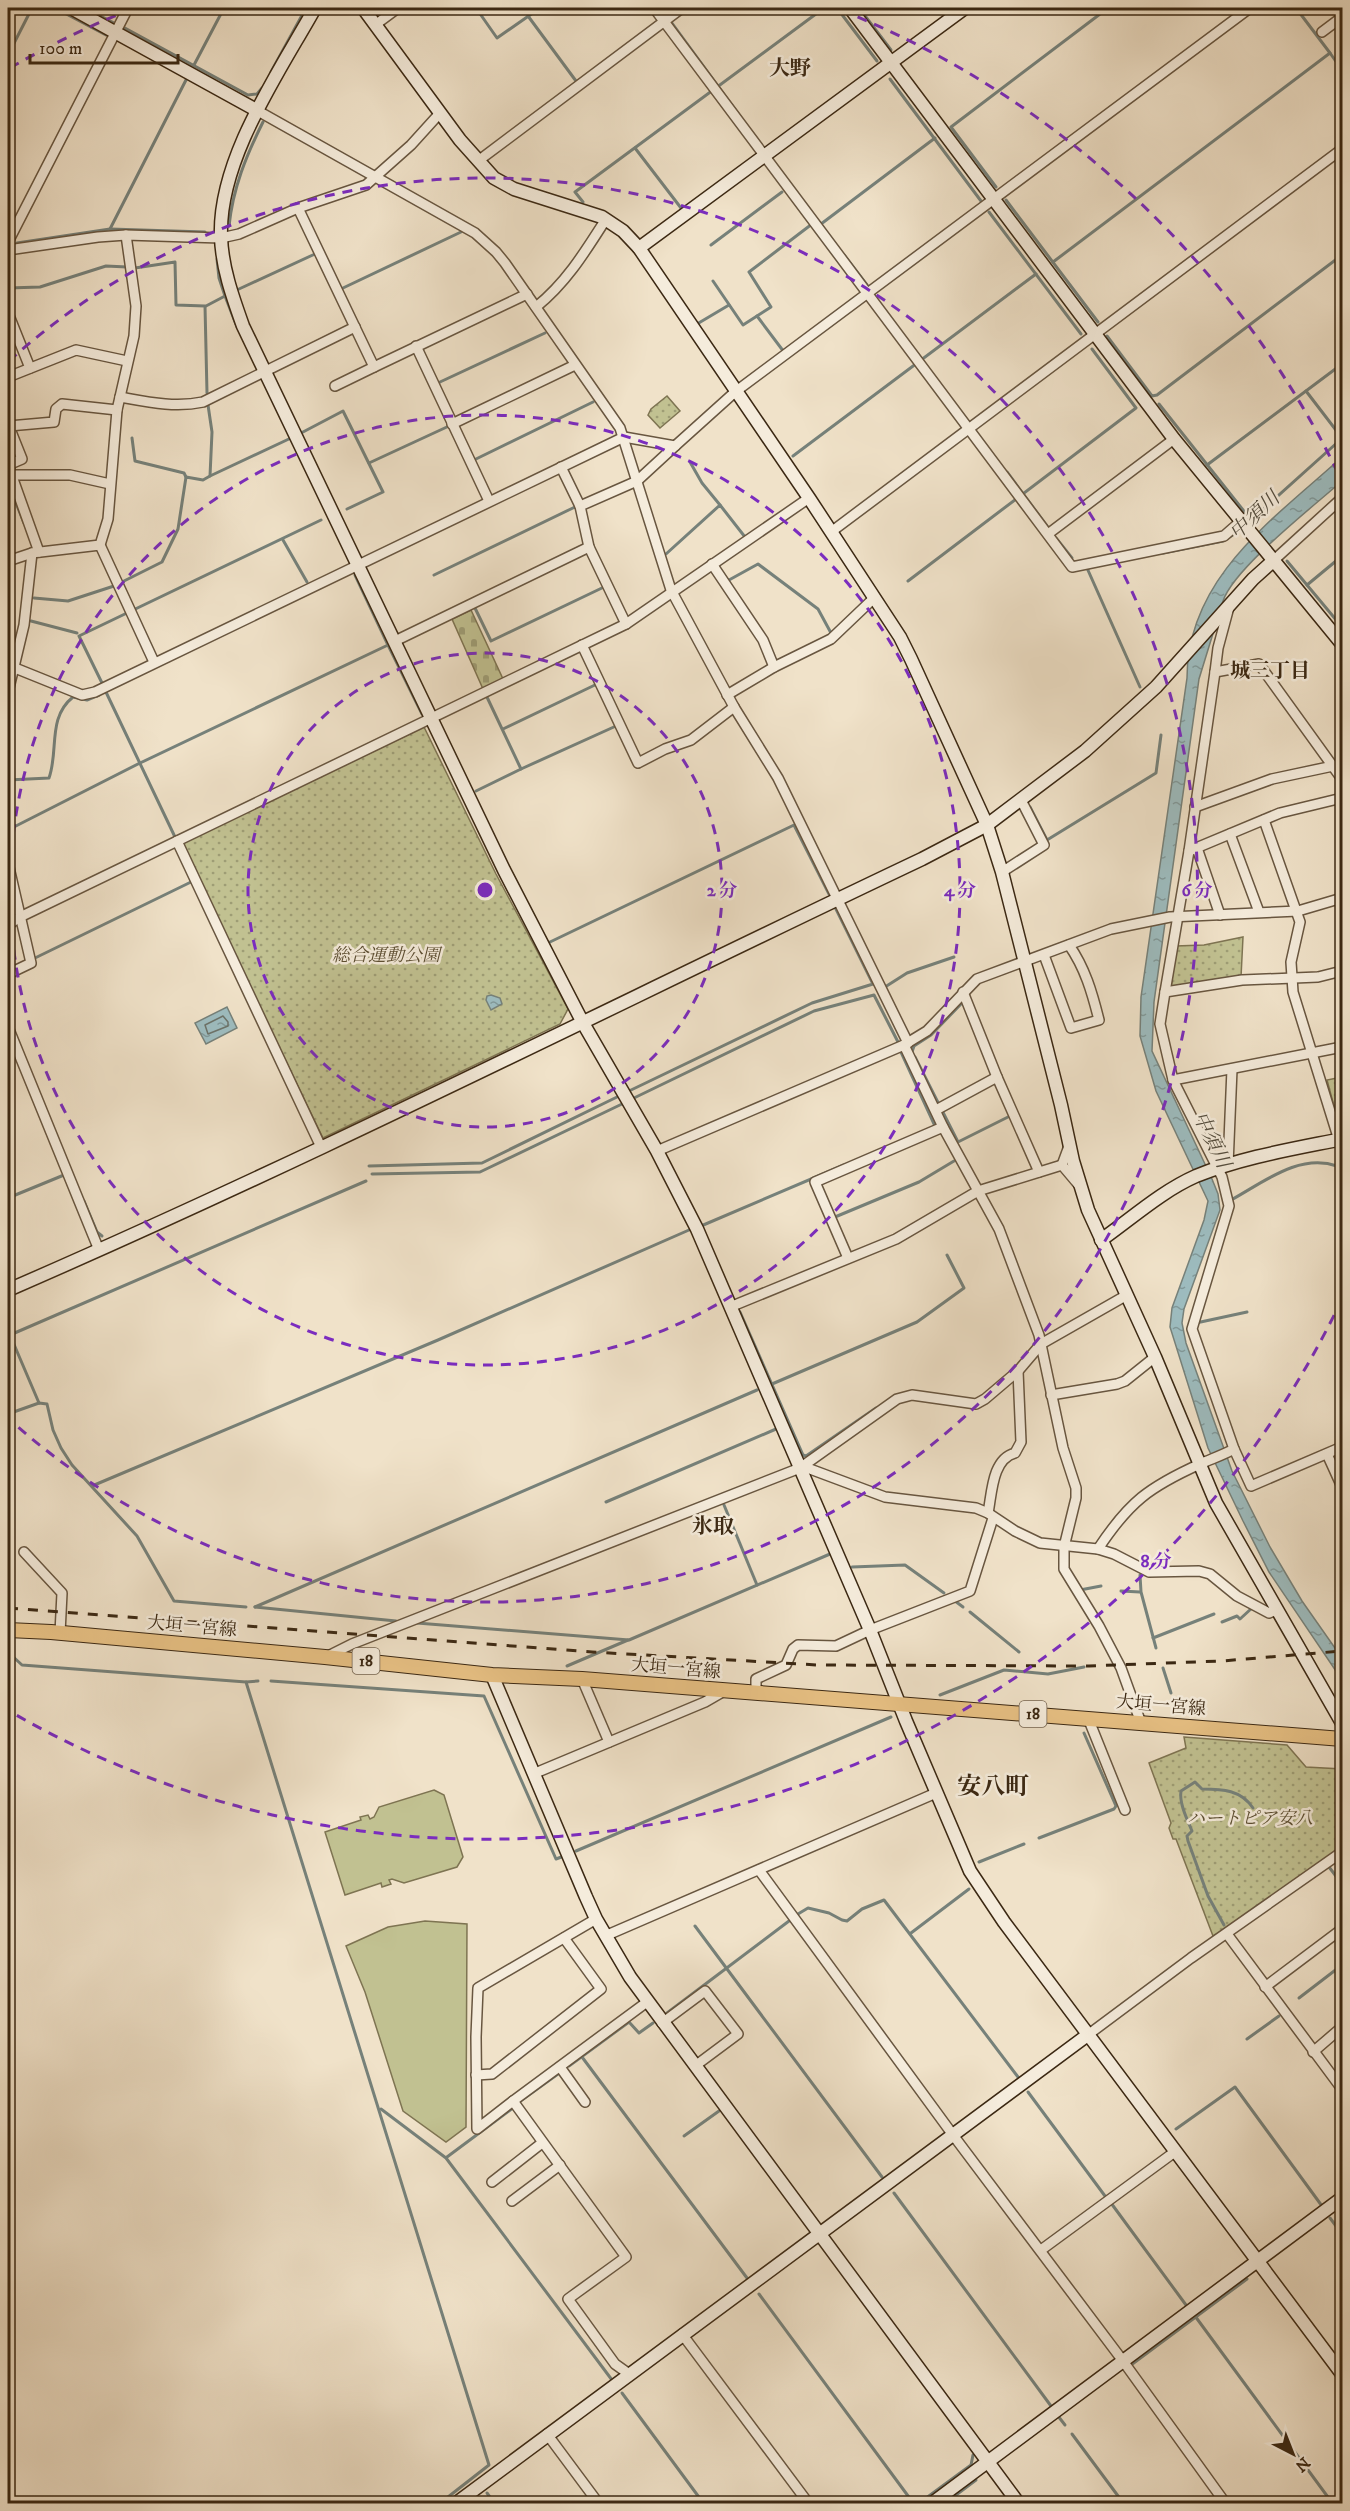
<svg xmlns="http://www.w3.org/2000/svg" width="1350" height="2511" viewBox="0 0 1350 2511" font-family="'IM FELL DW Pica','Noto Serif JP',serif">
	<style>
		.green { fill: #c1c191; stroke: #7e7452; stroke-width: 1.5 }
		.cemetery { fill: url(#cemetery-stones); stroke: #7e7452; stroke-width: 1.5 }
		.park { fill: url(#park-dots); stroke: #7e7452; stroke-width: 1.5 }
		.water { fill: url(#water-ripples); stroke: #76817a; stroke-width: 1.5 }
		.lines { fill: none; stroke-linecap: round; stroke-linejoin: round }
		.shore { stroke: #6c7269; stroke-width: 1.5 }
		.stream { stroke: #76817a; stroke-width: 3 }
		.street-casing { stroke: #685640; stroke-width: 12 }
		.secondary-casing { stroke: #3b2813; stroke-width: 15 }
		.primary-casing { stroke: #3b2813; stroke-width: 16 }
		.street { stroke: #f5ecdc; stroke-width: 9 }
		.secondary { stroke: #f5ecdc; stroke-width: 12 }
		.primary { stroke: #e8c184; stroke-width: 14 }
		.rail { stroke: #3b2813; stroke-width: 3; stroke-dasharray: 10 10; stroke-linecap: butt }
		.ring { fill: none; stroke: #7b2cbf; stroke-width: 3; stroke-dasharray: 10 8 }
		.labels { text-anchor: middle; dominant-baseline: central; stroke-width: 5; stroke-linejoin: round; paint-order: stroke }
		.shield { fill: #f5ecdc; stroke: #73634f; stroke-width: 1.5 }
		.shield-label { font-size: 16px; font-weight: bold; fill: #3b2813 }
		.park-label { font-size: 18px; font-style: italic; fill: #5c4e32; stroke: #f5ecdc }
		.street-label { font-size: 18px; fill: #3b2813; stroke: #f5ecdc }
		.water-label { font-size: 20px; font-style: italic; fill: #544d3e; stroke: #f5ecdc }
		.neighbourhood-label { font-size: 20px; font-weight: bold; fill: #3b2813; stroke: #f5ecdc }
		.quarter-label { font-size: 21px; font-weight: bold; fill: #3b2813; stroke: #f5ecdc }
		.district-label { font-size: 24px; font-weight: bold; fill: #3b2813; stroke: #f5ecdc }
		.centre { fill: #7b2cbf; stroke: #f5ecdc; stroke-width: 3 }
		.ring-label { font-size: 18px; text-anchor: middle; font-weight: bold; fill: #7b2cbf; stroke: #f5ecdc; stroke-width: 5; stroke-linejoin: round; paint-order: stroke }
	</style>
	<defs>
		<pattern id="cemetery-stones" width="16" height="16" patternUnits="userSpaceOnUse" patternTransform="scale(1.5)"><rect width="16" height="16" fill="#c1c191"/><path d="M2 7V4a2 2 0 0 1 4 0v3zM10 15v-3a2 2 0 0 1 4 0v3z" fill="#9e9d75"/></pattern>
		<pattern id="park-dots" width="8" height="8" patternUnits="userSpaceOnUse" patternTransform="scale(1.5)"><rect width="8" height="8" fill="#c1c191"/><path d="M2 2h.1M6 6h.1" fill="none" stroke="#9e9d75" stroke-width="1.8" stroke-linecap="round"/></pattern>
		<pattern id="water-ripples" width="26" height="14" patternUnits="userSpaceOnUse" patternTransform="scale(1.5)"><rect width="26" height="14" fill="#9dbcbf"/><path d="M2 4q2-2 4 0t4 0M15 11q2-2 4 0t4 0" fill="none" stroke="#81999a"/></pattern>
	</defs>
	<rect width="100%" height="100%" fill="#f0e2c9"/>
	<filter id="stains"><feTurbulence type="fractalNoise" baseFrequency=".00333" numOctaves="4"/><feColorMatrix values="0 0 0 0 .2 0 0 0 0 .09 0 0 0 0 .02 0 0 0 .5 -.17"/></filter>
	<radialGradient id="worn" r=".72"><stop offset=".6" stop-color="#630" stop-opacity="0"/><stop offset="1" stop-color="#630" stop-opacity=".3"/></radialGradient>
	<g class="green">
		<polygon points="434,1790 444,1795 463,1857 457,1867 404,1883 392,1879 389,1880 391,1884 382,1887 381,1883 345,1895 325,1832 361,1820 360,1817 368,1815 370,1819 374,1817 379,1807"/>
		<polygon points="425,1921 467,1924 466,2127 446,2142 403,2111 365,1992 346,1946 388,1927"/>
	</g>
	<polygon class="cemetery" points="471,610 503,679 483,689 452,619"/>
	<g class="park">
		<polygon points="667,396 680,411 660,428 648,415 651,409"/>
		<polygon points="424,727 496,874 568,1009 560,1024 323,1138 181,844"/>
		<polygon points="1243,937 1241,977 1171,988 1176,946 1204,945"/>
		<polygon points="1342,1077 1342,1136 1327,1080"/>
		<polygon points="1184,1737 1287,1745 1306,1767 1342,1769 1342,1846 1230,1928 1213,1936 1176,1839 1173,1839 1169,1828 1171,1823 1149,1763 1186,1748"/>
	</g>
	<g class="water">
		<path d="M 1342,457 L 1342,481 C 1314,506 1234,568 1223,601 L 1199,679 L 1154,1002 L 1152,1051 L 1212,1179 L 1218,1194 L 1220,1210 L 1184,1309 L 1182,1323 L 1186,1343 L 1232,1471 L 1270,1547 L 1302,1601 L 1342,1658 L 1342,1680 L 1269,1572 L 1243,1521 L 1208,1448 L 1170,1327 L 1172,1308 L 1204,1220 L 1208,1201 L 1156,1091 L 1140,1036 L 1141,997 L 1187,678 C 1187,577 1275,518 1342,457 Z"/>
		<polygon points="491,995 500,998 502,1004 491,1010 486,1000 487,996"/>
		<polygon points="227,1007 237,1028 206,1044 195,1023"/>
	</g>
	<g class="lines">
		<polygon class="shore" points="223,1016 228,1022 228,1026 208,1034 205,1025"/>
		<g class="stream">
			<polyline points="55,8 106,35"/>
			<polyline points="85,8 114,23"/>
			<polyline points="476,8 497,38 540,8"/>
			<polyline points="660,8 663,12"/>
			<polyline points="837,8 877,61"/>
			<polyline points="859,8 891,50"/>
			<polyline points="528,16 576,81"/>
			<polyline points="671,22 747,126"/>
			<polyline points="123,27 248,95 257,94 262,88"/>
			<polyline points="1330,53 1342,70"/>
			<polyline points="8,55 32,8"/>
			<polyline points="194,65 224,8"/>
			<polyline points="271,72 306,8"/>
			<polyline points="890,79 981,201"/>
			<polyline points="635,148 681,208"/>
			<polyline points="996,187 951,127 1108,8"/>
			<polyline points="1006,200 1098,322"/>
			<polyline points="583,202 575,192 824,8"/>
			<polyline points="989,212 1081,334"/>
			<polyline points="821,224 935,138"/>
			<path d="M 229,226 C 233,188 246,156 263,122"/>
			<polyline points="110,229 187,78"/>
			<polyline points="17,243 110,229 205,232"/>
			<polyline points="711,245 782,192"/>
			<polyline points="844,255 867,285"/>
			<polyline points="1053,262 1330,53 1296,8"/>
			<polyline points="135,268 175,262 176,305 205,306 207,393"/>
			<polyline points="713,281 743,325 771,307 749,272 812,224"/>
			<polyline points="8,288 40,287 106,266 127,267"/>
			<polyline points="343,288 461,232"/>
			<polyline points="239,289 315,254"/>
			<polyline points="225,296 237,327"/>
			<polyline points="206,306 225,296 219,278 217,259"/>
			<polyline points="757,316 784,352"/>
			<polyline points="697,324 729,305"/>
			<polyline points="1107,336 1152,396 1157,395 1342,255"/>
			<polyline points="440,382 545,333"/>
			<polyline points="1306,391 1342,438"/>
			<polyline points="1159,404 1251,520 1339,441"/>
			<polyline points="303,432 343,411 383,492 347,509"/>
			<polyline points="132,438 135,461 184,473 186,477"/>
			<polyline points="793,456 1036,274"/>
			<polyline points="476,459 593,402"/>
			<polyline points="690,462 702,483 720,505"/>
			<polyline points="369,463 449,426"/>
			<polyline points="1207,465 1342,364"/>
			<polyline points="1007,472 1047,526"/>
			<polyline points="210,476 291,438"/>
			<polyline points="8,483 24,523"/>
			<polyline points="1056,538 1072,558"/>
			<polyline points="283,540 307,582"/>
			<polyline points="1163,553 1223,541 1236,533"/>
			<polyline points="666,554 720,505 745,537"/>
			<polyline points="1287,561 1342,627"/>
			<polyline points="1089,568 1087,568 1140,687"/>
			<polyline points="355,575 388,645"/>
			<polyline points="434,575 575,507"/>
			<polyline points="729,580 758,564 818,609 831,633"/>
			<polyline points="124,581 162,562 178,529 186,477 203,480 210,476 212,432 208,405"/>
			<polyline points="908,581 1136,408 1092,349"/>
			<polyline points="1307,585 1342,556"/>
			<polyline points="34,598 68,601 114,586"/>
			<polyline points="474,606 491,641 604,587"/>
			<polyline points="31,621 77,633"/>
			<polyline points="8,640 16,640"/>
			<polyline points="102,683 79,636 321,520"/>
			<polyline points="105,690 175,837"/>
			<polyline points="486,695 521,769 616,726"/>
			<polyline points="503,729 597,684"/>
			<path d="M 8,780 L 49,778 C 59,750 47,718 73,697 L 87,700 L 99,695"/>
			<polyline points="476,791 521,769"/>
			<polyline points="1030,807 1047,840 1156,773 1161,735"/>
			<polyline points="8,830 140,763 388,645 422,714"/>
			<polyline points="550,942 794,825 829,894"/>
			<polyline points="35,958 191,882"/>
			<polyline points="885,987 907,973 954,957"/>
			<polyline points="901,1052 935,1126"/>
			<polyline points="912,1052 914,1046 931,1035 961,1004"/>
			<polyline points="915,1057 958,1142 1008,1117"/>
			<polyline points="629,1091 812,1003 873,984 835,907"/>
			<polyline points="634,1098 814,1011 874,995 898,1042"/>
			<polyline points="369,1166 482,1163 617,1097"/>
			<polyline points="372,1174 480,1172 622,1104"/>
			<polyline points="8,1198 64,1175"/>
			<path d="M 1231,1200 C 1264,1182 1299,1153 1337,1166"/>
			<polyline points="84,1201 97,1232 102,1236"/>
			<polyline points="835,1217 919,1182 954,1161"/>
			<polyline points="701,1226 844,1165"/>
			<polyline points="740,1312 803,1455 806,1456 876,1408"/>
			<polyline points="1196,1323 1247,1312"/>
			<polyline points="772,1384 917,1322 964,1288 947,1255"/>
			<polyline points="39,1403 10,1335 366,1181"/>
			<polyline points="8,1414 39,1403 47,1404 53,1430 61,1448 72,1465 137,1536 174,1601 246,1607"/>
			<polyline points="92,1486 438,1340 689,1230"/>
			<polyline points="606,1502 776,1429"/>
			<polyline points="724,1505 757,1585"/>
			<polyline points="852,1567 905,1565 944,1593"/>
			<polyline points="1140,1575 1141,1592 1156,1648"/>
			<polyline points="1080,1590 1101,1586"/>
			<polyline points="1121,1591 1140,1592"/>
			<polyline points="955,1601 963,1607"/>
			<polyline points="255,1607 757,1390"/>
			<polyline points="255,1607 396,1621"/>
			<polyline points="970,1612 1019,1652"/>
			<polyline points="1222,1622 1237,1616 1240,1619 1252,1608"/>
			<polyline points="417,1623 629,1640 830,1554"/>
			<polyline points="1153,1638 1214,1614"/>
			<polyline points="9,1653 22,1665 246,1682 489,2465 439,2504"/>
			<polyline points="567,1666 628,1640"/>
			<polyline points="1163,1668 1171,1693"/>
			<polyline points="271,1681 484,1696 556,1859 564,1856"/>
			<polyline points="246,1682 258,1681"/>
			<polyline points="940,1695 1004,1670 1048,1674 1084,1667"/>
			<polyline points="1039,1838 1114,1809 1116,1806 1084,1733"/>
			<polyline points="576,1851 891,1717"/>
			<polyline points="979,1862 1024,1844"/>
			<polyline points="1329,1867 1342,1884"/>
			<polyline points="798,1914 808,1908 829,1913 842,1920 847,1921 862,1909 884,1900 1018,2077"/>
			<path d="M 1224,1925 L 1208,1896 L 1188,1841 L 1187,1836 L 1192,1831 C 1187,1819 1179,1803 1181,1791 L 1195,1782 L 1202,1789 C 1223,1789 1241,1790 1253,1808"/>
			<polyline points="695,1926 882,2177"/>
			<polyline points="911,1933 969,1889"/>
			<polyline points="1299,1998 1342,1965"/>
			<polyline points="667,2013 789,1921"/>
			<polyline points="1247,2039 1279,2016"/>
			<polyline points="582,2057 747,2278"/>
			<polyline points="569,2066 629,2022 639,2033 653,2023"/>
			<polyline points="1028,2092 1105,2196"/>
			<polyline points="519,2102 558,2074"/>
			<polyline points="381,2109 446,2158 612,2380"/>
			<polyline points="1176,2129 1235,2087 1322,2206"/>
			<polyline points="684,2136 719,2111"/>
			<polyline points="447,2157 513,2108"/>
			<polyline points="894,2193 1051,2406"/>
			<polyline points="1111,2203 1186,2305"/>
			<polyline points="1341,2208 1342,2206"/>
			<polyline points="1330,2218 1342,2234"/>
			<polyline points="759,2294 914,2504"/>
			<polyline points="1195,2316 1333,2504"/>
			<polyline points="1131,2365 1247,2279"/>
			<polyline points="622,2393 704,2504"/>
			<polyline points="1058,2416 1065,2425"/>
			<polyline points="1072,2434 1124,2504"/>
			<polyline points="487,2493 495,2504"/>
			<polyline points="918,2504 971,2465 973,2455"/>
			<polyline points="944,2504 976,2480"/>
		</g>
		<defs>
			<g id="street">
				<polyline points="654,8 1072,567 1224,536 1240,522"/>
				<polyline points="375,25 398,8"/>
				<polyline points="1322,32 1342,17"/>
				<polyline points="258,111 475,233 496,252 505,263 620,428 671,590 734,707 778,778 908,1043"/>
				<polyline points="440,113 411,145 366,185 298,208 374,367 527,294"/>
				<polyline points="478,161 682,8"/>
				<polyline points="8,242 128,8"/>
				<polyline points="8,250 98,237 126,235 221,238 239,234 298,208"/>
				<path d="M 536,307 C 566,283 585,252 606,219"/>
				<polyline points="8,313 30,368"/>
				<polyline points="416,346 489,501"/>
				<polyline points="8,377 76,350 127,361"/>
				<polyline points="335,386 374,367"/>
				<path d="M 120,397 C 148,402 175,408 203,402 L 355,327"/>
				<polyline points="8,424 22,459 8,465"/>
				<polyline points="452,424 575,365"/>
				<polyline points="9,426 54,422 56,409 62,404 117,410"/>
				<polyline points="8,465 39,552"/>
				<polyline points="561,467 580,506"/>
				<polyline points="11,475 70,475 110,484"/>
				<polyline points="831,532 1342,149"/>
				<polyline points="1048,534 1174,439"/>
				<polyline points="100,545 154,662"/>
				<polyline points="8,561 32,553 100,545 108,519 117,410 134,336 136,306 126,235"/>
				<polyline points="1273,561 1342,498"/>
				<polyline points="712,564 763,640 774,667"/>
				<polyline points="626,624 589,547 580,506 637,481 675,446"/>
				<polyline points="395,641 589,547"/>
				<polyline points="582,645 638,763 665,749 691,740 734,707"/>
				<polyline points="15,668 82,695 95,692 624,437 675,446 735,392 1250,8"/>
				<polyline points="1215,672 1218,648 1229,607"/>
				<polyline points="8,692 24,625 32,553"/>
				<polyline points="727,695 774,667 831,639 874,598"/>
				<polyline points="1195,807 1272,779 1333,766"/>
				<polyline points="1264,820 1300,922 1291,962 1293,992 1342,1150"/>
				<polyline points="1230,834 1259,912"/>
				<polyline points="177,841 321,1147"/>
				<polyline points="1197,848 1220,915"/>
				<polyline points="1189,851 1280,813 1342,798"/>
				<polyline points="8,863 31,963 8,974"/>
				<polyline points="1002,872 1044,845 1021,800"/>
				<polyline points="8,925 20,917 626,624 809,498"/>
				<path d="M 1044,955 L 1071,1028 L 1099,1020 C 1092,992 1085,968 1069,945"/>
				<polyline points="963,992 997,1077"/>
				<polyline points="1165,992 1189,851 1215,672 1259,664 1342,779"/>
				<polyline points="8,1027 99,1250"/>
				<polyline points="904,1045 943,1127 999,1229 1039,1335 1063,1448 1076,1488 1076,1498 1064,1547 1064,1569 1099,1626 1121,1668 1141,1723"/>
				<polyline points="1173,1080 1342,1047"/>
				<polyline points="936,1110 997,1077 1039,1172"/>
				<polyline points="1069,1146 1062,1165 1078,1184"/>
				<polyline points="657,1151 904,1045 927,1031 977,979 1111,929 1170,917 1298,911 1342,898"/>
				<polyline points="1228,1165 1232,1069"/>
				<polyline points="848,1258 815,1182 943,1127"/>
				<polyline points="730,1307 896,1239 978,1191 1062,1165"/>
				<polyline points="1051,1395 1117,1384 1125,1381 1155,1357"/>
				<polyline points="1234,1449 1192,1329 1229,1206 1222,1177 1173,1080 1160,1024 1165,992 1242,980 1318,977 1342,971"/>
				<polyline points="1327,1454 1342,1487"/>
				<polyline points="800,1468 810,1469 885,1497 976,1508 988,1513 1015,1531 1040,1543 1098,1549 1114,1554 1149,1572 1199,1571 1210,1574 1237,1596 1269,1613 1276,1610"/>
				<path d="M 988,1513 C 992,1493 992,1459 1015,1453 L 1021,1442 L 1018,1371"/>
				<path d="M 1098,1549 C 1129,1502 1149,1487 1200,1464 C 1211,1459 1223,1455 1234,1449 L 1251,1486 L 1342,1447"/>
				<polyline points="24,1552 62,1593 60,1633"/>
				<polyline points="328,1656 352,1644 800,1468 897,1399 912,1395 976,1404 985,1399 1018,1371 1041,1344 1127,1295"/>
				<polyline points="582,1679 609,1742"/>
				<polyline points="756,1692 756,1679 786,1665 793,1649 798,1645 836,1646 870,1630 970,1591 993,1518"/>
				<polyline points="1088,1718 1125,1810"/>
				<polyline points="533,1774 705,1702 724,1691"/>
				<polyline points="759,1870 953,2135 1123,2361 1226,2504"/>
				<polyline points="596,1919 478,1988 476,2037 477,2129 513,2101 626,2257 568,2299 615,2364 629,2374"/>
				<polyline points="1227,1934 1342,2089"/>
				<polyline points="605,1936 936,1793"/>
				<polyline points="1265,1987 1342,1929"/>
				<polyline points="662,2023 705,1991 738,2034 695,2066"/>
				<polyline points="1089,2034 1191,1958 1342,1852"/>
				<polyline points="1313,2052 1342,2027"/>
				<polyline points="560,2067 585,2102"/>
				<polyline points="476,2075 492,2074 601,1989 564,1938"/>
				<polyline points="513,2101 647,2002"/>
				<polyline points="492,2182 542,2143"/>
				<polyline points="512,2201 560,2165"/>
				<polyline points="1041,2250 1176,2151"/>
				<polyline points="682,2334 809,2504"/>
				<polyline points="547,2434 599,2504"/>
			</g>
			<g id="secondary">
				<polyline points="71,8 258,111"/>
				<path d="M 315,8 C 278,74 218,160 221,237 C 222,268 233,298 243,326 L 504,870 L 583,1023 L 657,1151 L 697,1229 L 870,1630 L 906,1721 L 970,1871 L 1004,1922 L 1342,2374"/>
				<polyline points="363,8 460,140 494,178 514,189 602,217 623,231 639,248 809,498 900,637 911,659 987,825 1002,872 1061,1105 1073,1161 1088,1210 1155,1357 1216,1503 1342,1723"/>
				<polyline points="850,8 1174,439 1342,644"/>
				<polyline points="639,248 965,8"/>
				<path d="M 1101,1240 C 1132,1218 1162,1191 1196,1176 C 1243,1157 1293,1149 1342,1139"/>
				<path d="M 8,1290 C 317,1156 618,1003 922,859 L 987,825 L 1085,751 L 1156,687 L 1253,579 L 1273,561"/>
				<polyline points="492,1675 586,1897 596,1919 630,1977 1019,2504"/>
				<polyline points="455,2504 1089,2034"/>
				<polyline points="931,2504 1342,2198"/>
			</g>
			<polyline id="primary" points="8,1630 51,1632 325,1657 492,1675 582,1679 1342,1739"/>
		</defs>
		<use href="#street" class="street-casing"/>
		<use href="#secondary" class="secondary-casing"/>
		<use href="#primary" class="primary-casing"/>
		<use href="#street" class="street"/>
		<use href="#secondary" class="secondary"/>
		<use href="#primary" class="primary"/>
		<polyline class="rail" points="8,1608 592,1652 818,1665 1089,1666 1222,1661 1342,1651"/>
	</g>
	<g class="ring">
		<circle cx="485" cy="890" r="237"/>
		<circle cx="485" cy="890" r="475"/>
		<path d="M9 361A712 712 0 1 1 9 1419"/>
		<path d="M1342 1299A949 949 0 0 1 11 1712M10 68A949 949 0 0 1 129 10M841 10A949 949 0 0 1 1342 481"/>
	</g>
	<g class="labels">
		<g class="shield">
			<rect x="352.5" y="1648" width="27" height="26" rx="4.5"/>
			<rect x="1019.5" y="1701" width="27" height="26" rx="4.5"/>
		</g>
		<g class="shield-label">
			<text x="366" y="1661">18</text>
			<text x="1033" y="1714">18</text>
		</g>
		<g class="park-label">
			<text x="386" y="956">総合運動公園</text>
			<text x="1250" y="1819">ハートピア安八</text>
		</g>
		<g class="street-label">
			<text transform="translate(192 1627) rotate(5)">大垣一宮線</text>
			<text transform="translate(676 1669) rotate(5)">大垣一宮線</text>
			<text transform="translate(1161 1706) rotate(5)">大垣一宮線</text>
		</g>
		<g class="water-label">
			<text transform="translate(1255 516) rotate(-43)">中須川</text>
			<text transform="translate(1211 1140) rotate(64)">中須川</text>
		</g>
		<g class="neighbourhood-label">
			<text x="1270" y="671">城三丁目</text>
		</g>
		<g class="quarter-label">
			<text x="790" y="69">大野</text>
			<text x="713" y="1527">氷取</text>
		</g>
		<g class="district-label">
			<text x="993" y="1787">安八町</text>
		</g>
	</g>
	<circle cx="485" cy="890" r="9" class="centre"/>
	<g class="ring-label">
		<text x="722" y="896">2 分</text>
		<text x="960" y="896">4 分</text>
		<text x="1197" y="896">6 分</text>
		<text x="1156" y="1567">8 分</text>
	</g>
	<rect width="1350" height="2511" fill="none" stroke="#f0e2c9" stroke-width="30"/>
	<rect x="9" y="9" width="1332" height="2493" fill="none" stroke="#3b2813" stroke-width="3"/>
	<rect x="15" y="15" width="1320" height="2481" fill="none" stroke="#3b2813" stroke-width="1.5"/>
	<g transform="translate(1293 2454) rotate(138)" stroke="#f5ecdc" stroke-width="4.5" paint-order="stroke">
	<path d="M0-4.5L10 22L0 15L-10 22Z" fill="#3b2813"/>
	<text y="-9" font-size="16" font-weight="bold" text-anchor="middle" fill="#3b2813">N</text>
	</g>
	<path d="M30 54v9h148v-9" fill="none" stroke="#3b2813" stroke-width="3"/>
	<text x="39" y="54" font-size="18" fill="#3b2813" stroke="#f5ecdc" stroke-width="4.5" paint-order="stroke">100 m</text>
	<rect width="100%" height="100%" filter="url(#stains)"/>
	<rect width="100%" height="100%" fill="url(#worn)"/>
</svg>
